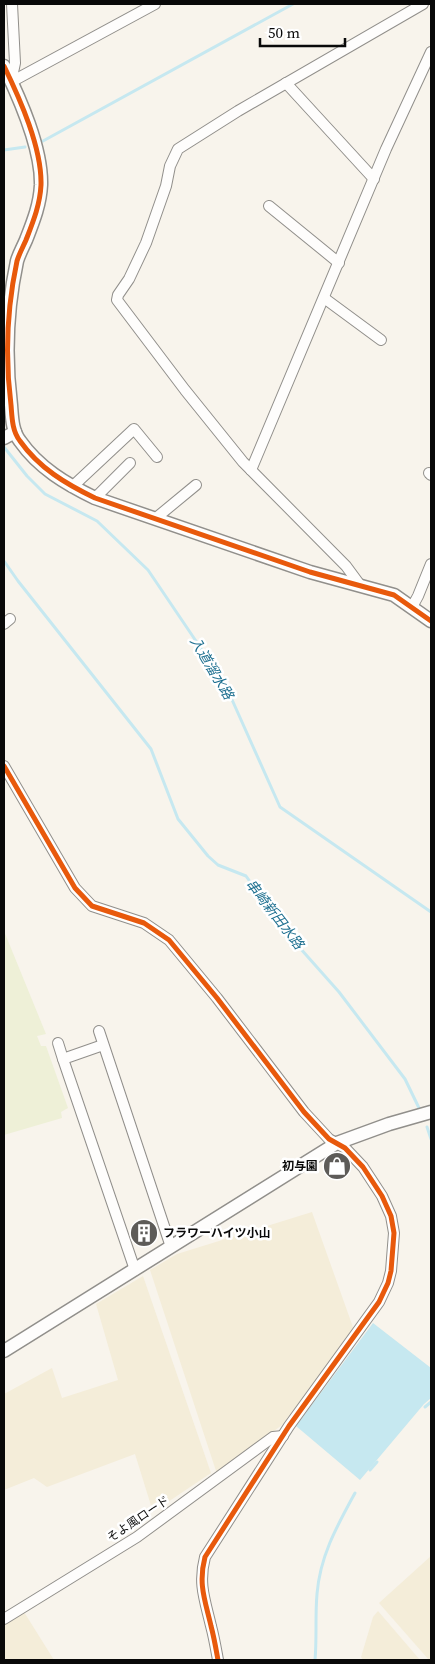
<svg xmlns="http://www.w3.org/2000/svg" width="435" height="1664" viewBox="0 0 435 1664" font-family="'Source Serif 4','Noto Sans JP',serif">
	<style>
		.farmland { fill: #f4edd9 }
		.pitch { fill: #eef0d7 }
		.water { fill: #c6e8f0 }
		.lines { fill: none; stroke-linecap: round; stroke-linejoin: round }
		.stream { stroke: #c6e8f0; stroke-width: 3 }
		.minor-casing { stroke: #918f8b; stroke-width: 12 }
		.tertiary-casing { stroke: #918f8b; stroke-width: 15 }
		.minor { stroke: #fefdfc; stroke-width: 10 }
		.tertiary { stroke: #fefdfc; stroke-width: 12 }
		.cycleway-casing { stroke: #fff; stroke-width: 8 }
		.cycleway { stroke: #e8590c; stroke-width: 5 }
		.labels { text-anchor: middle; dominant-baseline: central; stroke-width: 5; stroke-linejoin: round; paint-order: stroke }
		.poi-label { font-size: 12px; font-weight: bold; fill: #090909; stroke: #fff; text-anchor: end }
		.street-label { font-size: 12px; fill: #090909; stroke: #fff }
		.water-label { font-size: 14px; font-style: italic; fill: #1e7090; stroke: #fff }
	</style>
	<rect width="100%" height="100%" fill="#f8f4ec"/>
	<g class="farmland">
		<polygon points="312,1212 354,1330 282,1425 217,1474 150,1270 177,1254"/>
		<polygon points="143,1276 211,1473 153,1512 135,1454 47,1487 34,1478 4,1490 4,1394 52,1368 62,1398 118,1380 96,1304"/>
		<polygon points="431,1556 431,1660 429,1660 379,1603"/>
		<polygon points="378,1611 420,1660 363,1660 361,1657 373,1617"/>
		<polygon points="24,1612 54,1660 4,1660 4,1625"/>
	</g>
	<polygon class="pitch" points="4,931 46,1034 37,1036 41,1046 46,1046 68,1108 61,1112 62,1118 4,1135"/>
	<polygon class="water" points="373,1323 431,1368 431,1398 424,1404 360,1480 296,1426"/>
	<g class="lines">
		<g class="stream">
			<polyline points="43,141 293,4"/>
			<polyline points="4,150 25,147"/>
			<polyline points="4,447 27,476 45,494 97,521 148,570 225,684 280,807 431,912"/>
			<polyline points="4,561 18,581 151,749 178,819 208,856 218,865 246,876 284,930 339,992 405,1079 419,1108"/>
			<polyline points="427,1127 431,1139"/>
			<polyline points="425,1407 431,1402"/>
			<polyline points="370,1470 377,1462"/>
			<path d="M 315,1660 C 317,1638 315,1616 317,1594 C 320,1556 337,1526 355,1493"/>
		</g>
		<defs>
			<g id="minor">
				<polyline points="11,82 155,4"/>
				<polyline points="11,82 15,63 12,4"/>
				<polyline points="286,83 374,179"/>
				<polyline points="269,206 339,263"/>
				<polyline points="324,298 381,340"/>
				<polyline points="251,470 386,149 431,52"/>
				<polyline points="429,473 431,475"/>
				<polyline points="72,487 134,429 157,457"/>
				<polyline points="95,498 130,463"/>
				<polyline points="156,518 196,485"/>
				<polyline points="360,585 346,566 243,462 185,390 117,300 118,295 129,279 146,243 166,186 170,166 178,149 238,111 423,4"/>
				<polyline points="412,607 418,596 431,564"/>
				<polyline points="4,624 10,619"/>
				<path d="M 4,766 L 75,888 L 92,906 L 144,923 L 169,940 L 217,998 L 304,1112 L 329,1139 L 345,1148 L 363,1167 L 382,1196 L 391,1216 L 394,1233 L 391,1271 L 388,1283 L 379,1302 L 289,1426 L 205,1557 C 198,1584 205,1600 211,1626 C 214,1637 216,1649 218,1660"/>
				<polyline points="99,1031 171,1247"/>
				<polyline points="58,1043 63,1059"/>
				<polyline points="103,1045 63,1059 135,1270"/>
				<polyline points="4,1619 137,1537 273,1437 283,1436"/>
			</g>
			<g id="tertiary">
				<path d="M 4,66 C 20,99 42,148 41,185 C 40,205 33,222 26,240 C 23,247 19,254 17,261 C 7,308 5,358 11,405 C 12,417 12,431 20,441 C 39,468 66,484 95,498 L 310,572 L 394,595 L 431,621"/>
				<polyline points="4,438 15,432"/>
				<polyline points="4,1351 337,1143 389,1124 431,1112"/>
			</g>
		</defs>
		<use href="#minor" class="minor-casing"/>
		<use href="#tertiary" class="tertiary-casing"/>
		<use href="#minor" class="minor"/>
		<use href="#tertiary" class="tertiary"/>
		<defs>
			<g id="cycleway">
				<path d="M 4,66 C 20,99 42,148 41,185 C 40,205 33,222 26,240 C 23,247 19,254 17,261 C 7,308 5,358 11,405 C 12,417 12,431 20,441 C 39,468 66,484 95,498 L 310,572 L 394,595 L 431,621"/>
				<path d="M 4,766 L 75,888 L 92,906 L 144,923 L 169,940 L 217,998 L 304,1112 L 329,1139 L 345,1148 L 363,1167 L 382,1196 L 391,1216 L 394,1233 L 391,1271 L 388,1283 L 379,1302 L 289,1426 L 205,1557 C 198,1584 205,1600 211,1626 C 214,1637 216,1649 218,1660"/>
			</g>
		</defs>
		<use href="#cycleway" class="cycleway-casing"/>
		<use href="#cycleway" class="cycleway"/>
	</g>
	<defs>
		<symbol id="shop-disc" viewBox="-11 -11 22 22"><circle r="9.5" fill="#5d5b58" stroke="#fff"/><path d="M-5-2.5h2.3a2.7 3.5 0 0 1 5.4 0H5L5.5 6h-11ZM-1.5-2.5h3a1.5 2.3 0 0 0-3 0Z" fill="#fff"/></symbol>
		<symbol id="building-disc" viewBox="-11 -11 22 22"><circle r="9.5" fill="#5d5b58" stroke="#fff"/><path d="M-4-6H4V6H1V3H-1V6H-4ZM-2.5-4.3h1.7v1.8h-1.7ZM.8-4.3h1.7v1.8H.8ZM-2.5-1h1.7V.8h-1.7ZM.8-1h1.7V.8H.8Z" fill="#fff"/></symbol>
	</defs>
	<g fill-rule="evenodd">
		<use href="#shop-disc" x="321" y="1150" width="32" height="32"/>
		<use href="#building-disc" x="128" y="1217" width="32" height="32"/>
	</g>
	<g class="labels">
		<g class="poi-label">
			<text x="318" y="1166">初与園</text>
			<text x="163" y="1233" text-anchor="start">フラワーハイツ小山</text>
		</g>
		<g class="street-label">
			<text transform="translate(138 1519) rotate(-34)">そよ風ロード</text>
		</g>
		<g class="water-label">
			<text transform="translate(212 668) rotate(59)">入道溜水路</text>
			<text transform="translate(275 914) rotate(52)">串崎新田水路</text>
		</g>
	</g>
	<rect width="435" height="1664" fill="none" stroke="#090909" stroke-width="10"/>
	<path d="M260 38v8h85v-8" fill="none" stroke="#090909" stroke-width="2.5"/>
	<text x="268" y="38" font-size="15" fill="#090909" stroke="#ffffff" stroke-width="4" paint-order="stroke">50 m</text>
</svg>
